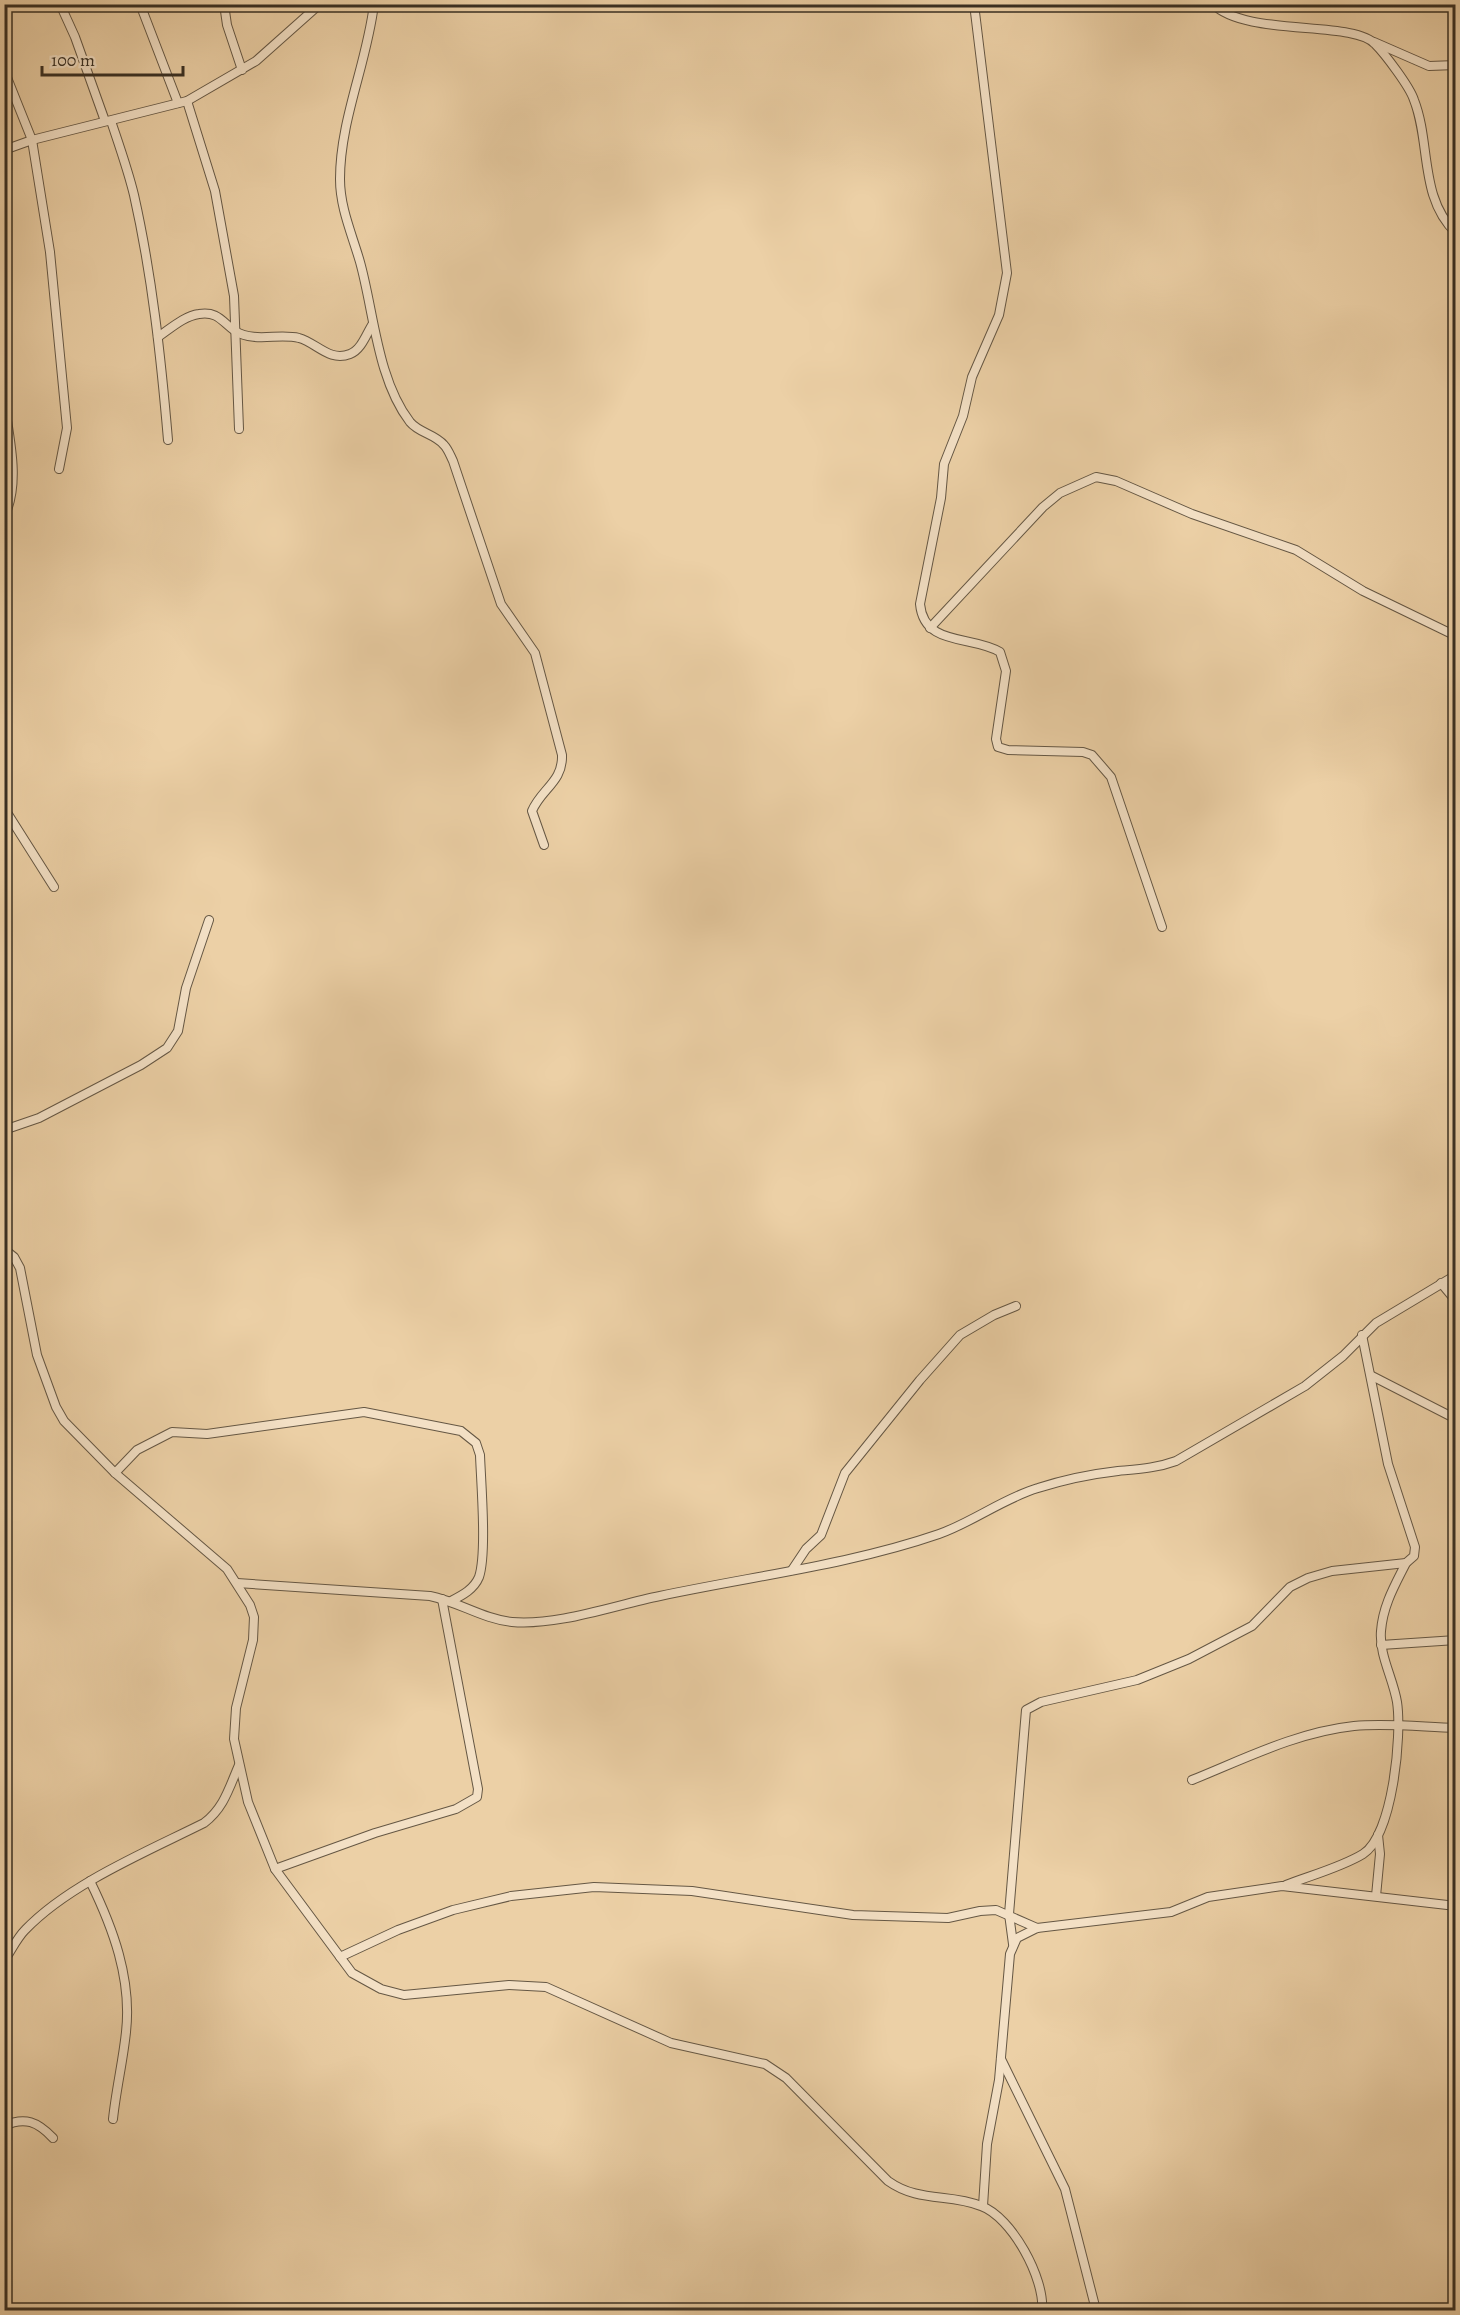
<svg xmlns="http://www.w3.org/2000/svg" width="1460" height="2315" viewBox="0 0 1460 2315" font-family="Alegreya,serif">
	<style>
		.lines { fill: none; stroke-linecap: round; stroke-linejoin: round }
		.minor-casing { stroke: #655744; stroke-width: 10 }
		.minor { stroke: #f3e0c5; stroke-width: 8 }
	</style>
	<rect width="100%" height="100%" fill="#ecd0a6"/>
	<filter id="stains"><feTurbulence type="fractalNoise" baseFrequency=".00333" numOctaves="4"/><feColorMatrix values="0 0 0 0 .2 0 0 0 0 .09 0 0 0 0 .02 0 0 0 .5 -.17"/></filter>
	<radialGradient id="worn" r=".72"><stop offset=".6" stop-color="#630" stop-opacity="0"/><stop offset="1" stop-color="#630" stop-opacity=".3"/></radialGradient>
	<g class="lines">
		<defs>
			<g id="minor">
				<polyline points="60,4 75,37 105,121"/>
				<polyline points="140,4 178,103"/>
				<polyline points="224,4 227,25 242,70"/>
				<path d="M 374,4 C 367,63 340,120 340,179 C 340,208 352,234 360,262 C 374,312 377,379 410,422 C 419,433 435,434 444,445 C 448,449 450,455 453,461 L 501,604 L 535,653 L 562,755 C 563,782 541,789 532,811 L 544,845"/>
				<path d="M 974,4 L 1007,273 L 999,315 L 972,377 L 963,416 L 944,464 L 941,498 L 920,604 C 924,647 972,635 1000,652 L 1006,671 L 996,739 L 998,747 L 1008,750 L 1083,752 L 1092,755 L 1111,777 L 1162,927"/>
				<path d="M 1213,4 C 1245,37 1354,20 1375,44 C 1385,54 1410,87 1414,100 C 1431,143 1419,198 1456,233"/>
				<polyline points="1374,42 1429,66 1456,65"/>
				<polyline points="4,70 32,140 50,252 67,428 59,469"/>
				<polyline points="187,101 215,191 234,296 239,429"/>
				<path d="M 111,121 C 119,145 128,170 134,195 C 152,275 161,358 168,440"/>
				<polyline points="4,150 32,140 187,101 256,61 320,4"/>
				<path d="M 158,337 C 170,329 184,316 199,314 C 218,311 222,322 235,331 C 255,343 278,333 299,338 C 317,343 329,362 350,354 C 361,350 366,335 372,325"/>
				<path d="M 4,402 C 9,437 21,483 4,517"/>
				<polyline points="930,628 1043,507 1060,493 1096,477 1116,481 1192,514 1296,550 1363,591 1456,636"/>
				<polyline points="4,808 54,887"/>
				<polyline points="4,1130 39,1118 141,1065 167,1048 178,1031 186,988 209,920"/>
				<path d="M 4,1249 L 14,1257 L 20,1268 L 37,1355 L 56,1407 L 64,1421 L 115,1473 L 227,1569 L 250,1605 L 254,1617 L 253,1640 L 236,1708 L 234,1739 L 248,1802 L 275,1869 L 352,1973 L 381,1989 L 404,1995 L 509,1985 L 546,1987 L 671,2043 L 765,2064 L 786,2078 L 888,2181 C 919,2203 949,2193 981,2206 C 1012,2217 1045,2279 1042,2310"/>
				<polyline points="1441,1283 1456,1301"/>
				<polyline points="1372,1376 1456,1419"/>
				<path d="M 115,1473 L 137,1450 L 172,1432 L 207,1434 L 364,1412 L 461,1431 L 476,1443 L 480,1455 C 481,1483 487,1553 479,1577 C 474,1589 463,1595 451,1601"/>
				<polyline points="792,1570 806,1549 821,1535 845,1473 920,1380 960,1335 994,1315 1016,1306"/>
				<path d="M 237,1583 L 430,1596 C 459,1602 483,1619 512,1622 C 558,1626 615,1605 660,1596 C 753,1576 849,1565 939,1534 C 973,1522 1004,1498 1038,1488 C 1063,1480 1092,1474 1118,1471 C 1139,1469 1157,1468 1176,1461 L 1305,1386 L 1343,1356 L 1376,1323 L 1456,1275"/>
				<polyline points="1381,1645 1456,1640"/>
				<path d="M 1192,1780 C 1244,1759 1297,1732 1354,1726 C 1387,1723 1422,1727 1456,1728"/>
				<polyline points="275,1869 375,1833 456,1809 477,1797 478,1789 442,1599"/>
				<path d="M 90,1881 C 113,1928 132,1979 126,2032 C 123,2061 116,2090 113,2119"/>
				<path d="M 1286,1885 C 1309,1876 1342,1867 1363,1854 C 1393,1835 1402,1735 1397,1702 C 1393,1678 1379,1655 1381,1631 C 1383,1605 1395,1585 1406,1563"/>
				<polyline points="1376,1896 1380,1854 1378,1835"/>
				<polyline points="1013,1944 1009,1914 1026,1710 1041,1702 1137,1680 1189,1659 1252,1626 1290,1587 1308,1578 1332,1571 1406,1563 1414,1556 1415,1547 1388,1464 1362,1335"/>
				<polyline points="340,1957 398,1930 453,1910 511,1896 594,1887 692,1891 853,1915 948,1918 980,1911 996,1910 1037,1928"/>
				<path d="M 4,1961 C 11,1951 17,1938 25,1930 C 69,1884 146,1852 204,1823 C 224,1808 229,1788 239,1765"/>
				<polyline points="1001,2059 1065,2189 1096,2310"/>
				<path d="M 4,2126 C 25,2116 38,2122 53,2138"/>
				<polyline points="983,2206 987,2144 999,2080 1010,1954 1017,1938 1037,1928 1171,1912 1208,1897 1282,1886 1456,1906"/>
			</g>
		</defs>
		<use href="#minor" class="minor-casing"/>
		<use href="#minor" class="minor"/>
	</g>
	<rect width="1460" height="2315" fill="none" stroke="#ecd0a6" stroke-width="24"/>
	<rect x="6" y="6" width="1448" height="2303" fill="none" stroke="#382f23" stroke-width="3"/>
	<rect x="12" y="12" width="1436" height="2291" fill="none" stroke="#382f23" stroke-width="1.5"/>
	<path d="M42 66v9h141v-9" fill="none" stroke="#382f23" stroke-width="3"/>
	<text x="51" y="66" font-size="18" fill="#382f23" stroke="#f3e0c5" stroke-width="4.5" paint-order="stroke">100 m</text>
	<rect width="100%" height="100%" filter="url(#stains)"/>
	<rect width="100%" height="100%" fill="url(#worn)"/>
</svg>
